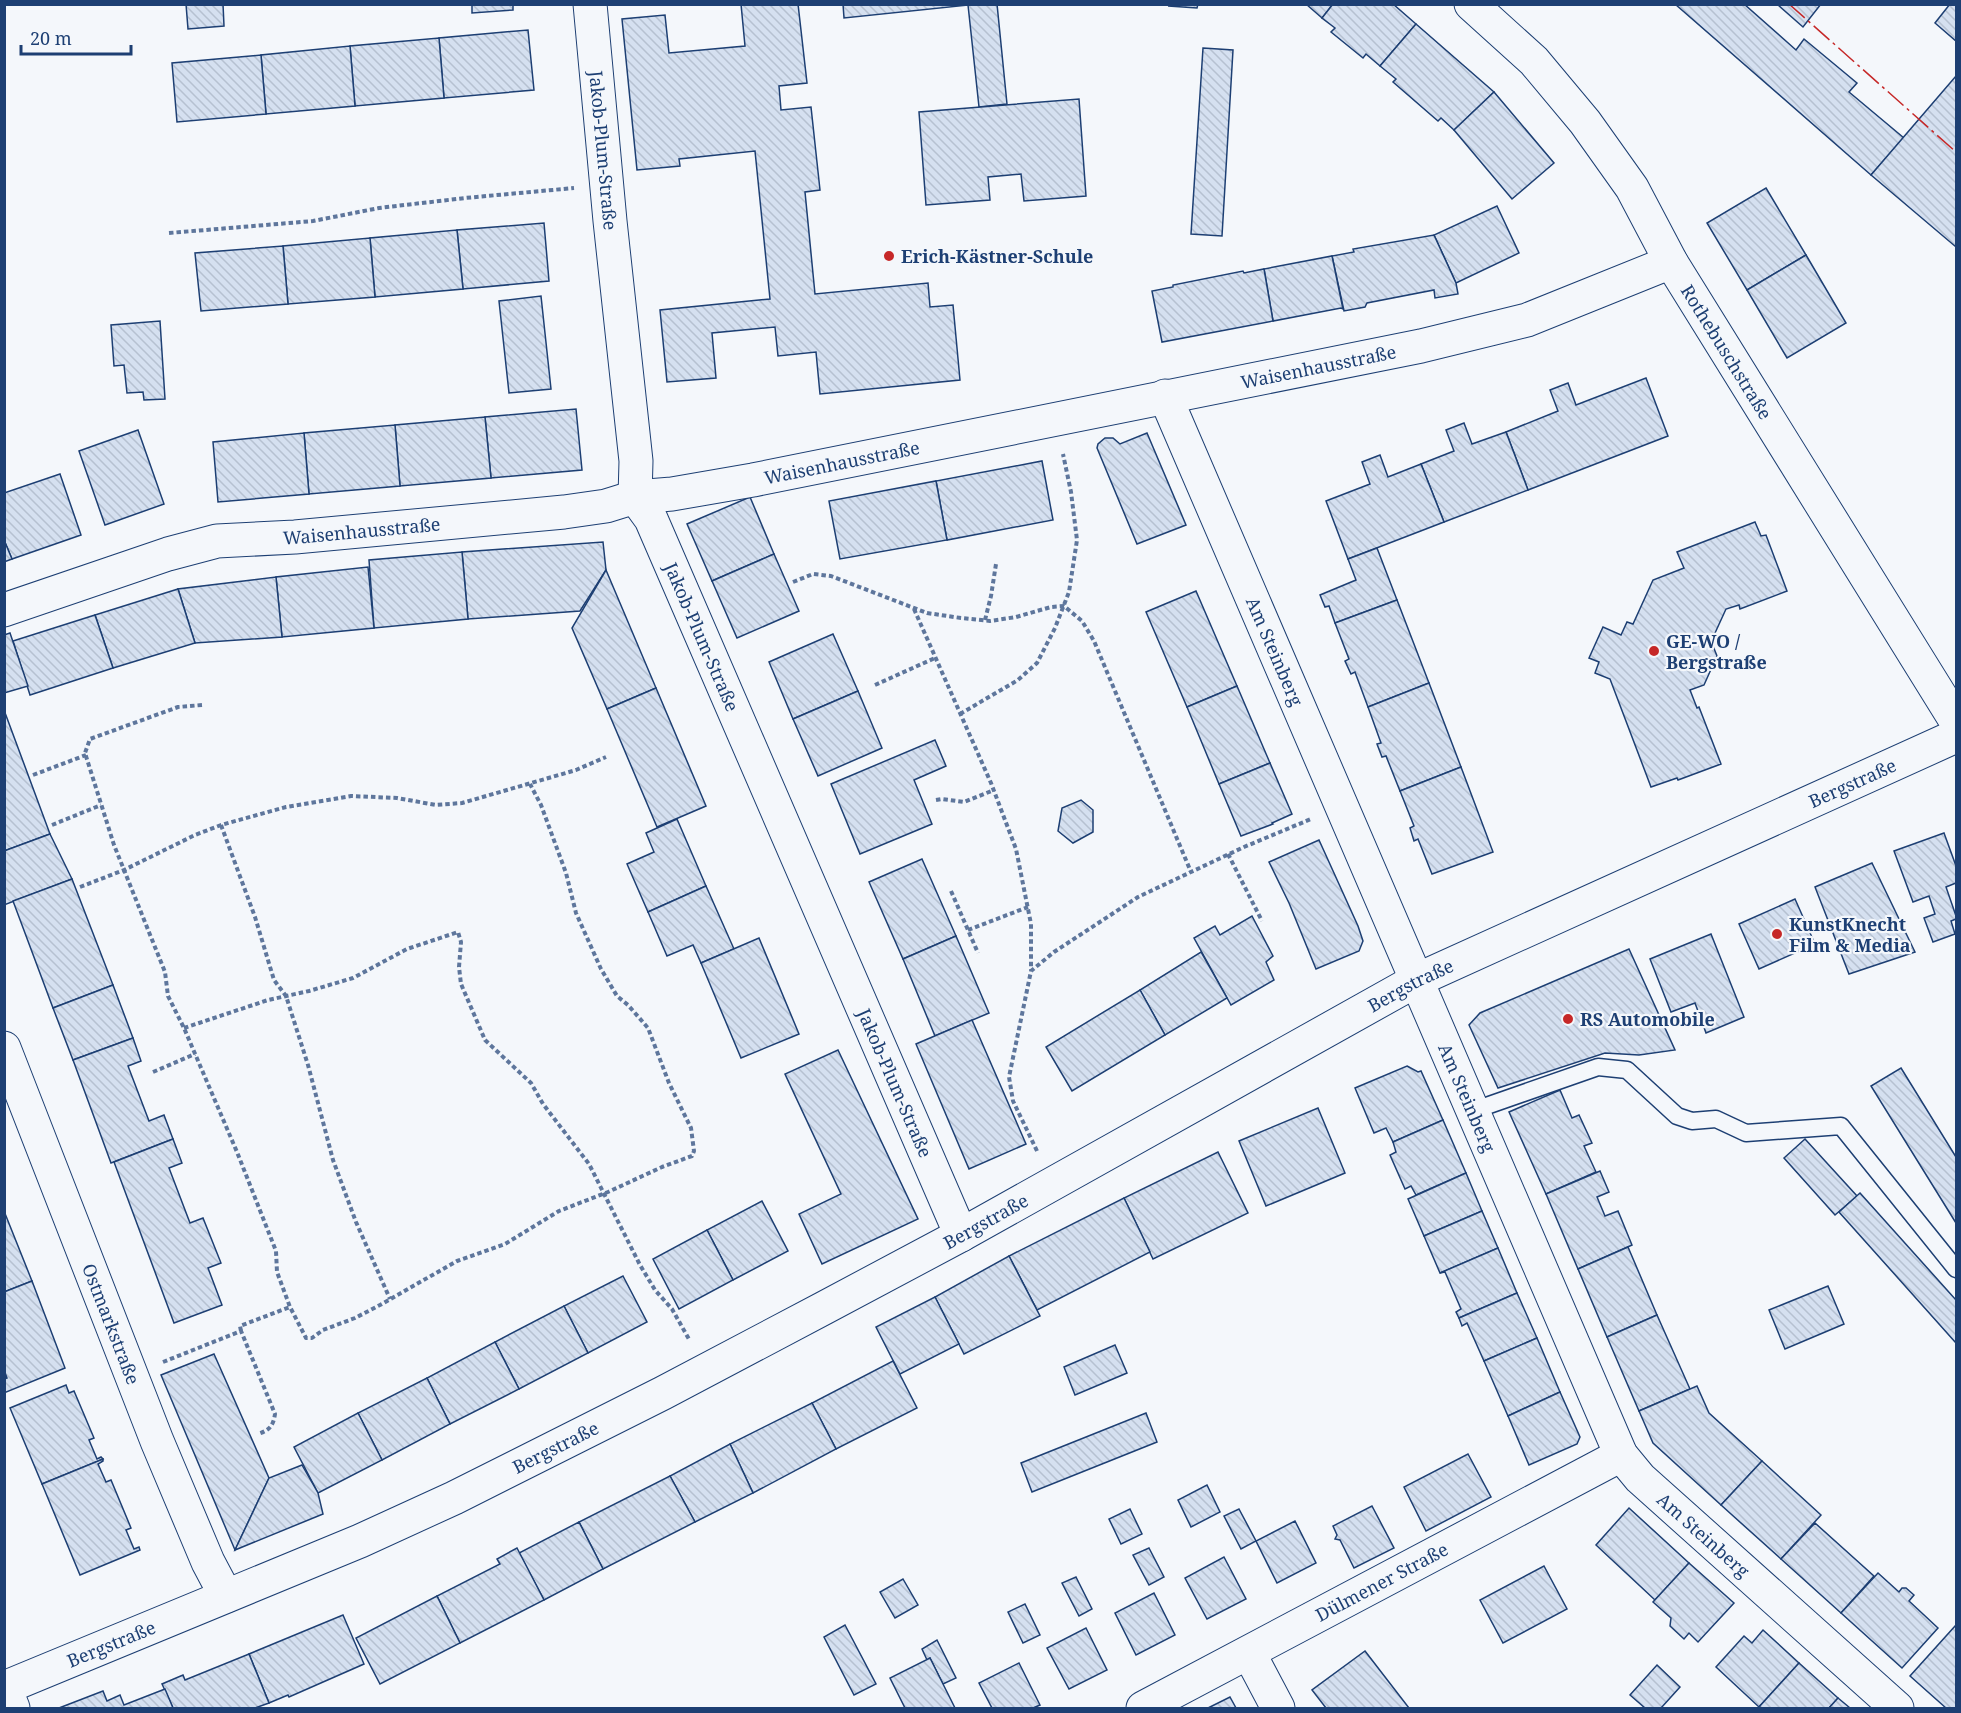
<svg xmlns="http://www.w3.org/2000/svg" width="1961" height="1713" viewBox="0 0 1961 1713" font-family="'Noto Serif',serif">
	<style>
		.building { fill: url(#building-back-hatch); stroke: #1d3f73; stroke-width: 1.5 }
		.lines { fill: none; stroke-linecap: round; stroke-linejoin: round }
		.lane-casing { stroke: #1d3f73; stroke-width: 19 }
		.street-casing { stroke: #1d3f73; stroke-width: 35 }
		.secondary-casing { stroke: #1d3f73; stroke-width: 35 }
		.path { stroke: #5e769c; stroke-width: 4; stroke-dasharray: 4.5 3; stroke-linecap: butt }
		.lane { stroke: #f4f7fb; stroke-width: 16 }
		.street { stroke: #f4f7fb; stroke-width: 33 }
		.secondary { stroke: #f4f7fb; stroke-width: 33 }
		.power { stroke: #c62828; stroke-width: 1.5; stroke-dasharray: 21 4.5 3 4.5; stroke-linecap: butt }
		.poi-dot { fill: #c62828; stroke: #f4f7fb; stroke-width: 2 }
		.labels { text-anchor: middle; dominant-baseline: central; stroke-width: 4.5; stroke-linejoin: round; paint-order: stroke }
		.street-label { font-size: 18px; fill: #1d3f73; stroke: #f4f7fb }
		.poi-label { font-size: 18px; font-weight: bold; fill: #1d3f73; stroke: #f4f7fb; text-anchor: start }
	</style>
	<defs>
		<pattern id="building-back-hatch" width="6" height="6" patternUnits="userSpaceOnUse" patternTransform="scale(1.5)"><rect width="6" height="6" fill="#d5e0f0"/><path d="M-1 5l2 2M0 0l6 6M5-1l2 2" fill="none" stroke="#b6c1d1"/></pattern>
	</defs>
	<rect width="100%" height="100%" fill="#f4f7fb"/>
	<g class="building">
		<polygon points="186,4 223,4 224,26 188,29"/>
		<polygon points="472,4 513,4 513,10 472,13"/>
		<polygon points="741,4 798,4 807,83 779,86 781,110 811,107 820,190 805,192 815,294 928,283 930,307 953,305 960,380 820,394 816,352 778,356 775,327 712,333 716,378 667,382 660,310 770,299 755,151 679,159 680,166 637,170 622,19 665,15 669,53 745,46"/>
		<polygon points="843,4 997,4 1007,104 979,107 968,5 844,18"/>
		<polygon points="1170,4 1198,4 1197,8 1169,6"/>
		<polygon points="1306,4 1333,4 1322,18"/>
		<polygon points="1333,4 1393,4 1416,24 1380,66 1366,54 1363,58 1331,32 1335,28 1322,18"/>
		<polygon points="1675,4 1744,4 1796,50 1804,39 1857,83 1849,92 1904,138 1871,175"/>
		<polygon points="1777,4 1821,4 1803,27"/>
		<polygon points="1950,4 1956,4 1956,41 1935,23"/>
		<polygon points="1416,24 1494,92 1454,130 1441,118 1438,121 1393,82 1396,79 1380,66"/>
		<polygon points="528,30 534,90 444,98 439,38"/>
		<polygon points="439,38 444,98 355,106 350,46"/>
		<polygon points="350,46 355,106 266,114 261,55"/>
		<polygon points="1203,48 1233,50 1222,236 1191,234"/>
		<polygon points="261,55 266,114 177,122 172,63"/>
		<polygon points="1956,76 1956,247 1871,175"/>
		<polygon points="1494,92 1554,163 1512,199 1454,130"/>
		<polygon points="1079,99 1086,196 1024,201 1021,174 988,177 990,200 926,205 919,112"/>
		<polygon points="1766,188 1806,255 1747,290 1707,223"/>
		<polygon points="1497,206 1519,253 1456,283 1434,235"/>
		<polygon points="544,223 549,281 463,289 457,230"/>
		<polygon points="457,230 463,289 375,297 370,238"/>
		<polygon points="1434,235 1456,283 1458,294 1435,298 1434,290 1367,303 1365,307 1344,311 1332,256 1354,252 1353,249"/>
		<polygon points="370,238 375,297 288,304 283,246"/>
		<polygon points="283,246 288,304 201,311 195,253"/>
		<polygon points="1806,255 1846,323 1787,358 1747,290"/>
		<polygon points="1332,256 1343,309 1341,308 1273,321 1264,269"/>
		<polygon points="1264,269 1273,321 1162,342 1152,291 1173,287 1173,285 1243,271 1244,273"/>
		<polygon points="541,296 551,389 509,393 499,301"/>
		<polygon points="160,321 165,399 144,400 143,392 127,393 124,365 114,366 111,325"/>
		<polygon points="1646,378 1668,436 1528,490 1506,432 1558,411 1550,390 1568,383 1576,405"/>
		<polygon points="576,409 582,470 491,478 485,417"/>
		<polygon points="485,417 491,478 400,486 395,425"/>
		<polygon points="1464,423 1472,444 1506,432 1528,490 1444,522 1421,464 1454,451 1446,430"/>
		<polygon points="395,425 400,486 309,494 304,433"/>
		<polygon points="138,430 164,504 105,525 79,451"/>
		<polygon points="304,433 309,494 218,502 213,442"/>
		<polygon points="1147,433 1186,525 1137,544 1097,448 1098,444 1105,438 1113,438 1120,444"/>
		<polygon points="1380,455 1388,477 1421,464 1444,522 1348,559 1326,501 1370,484 1362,462"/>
		<polygon points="1042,461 1053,520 947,540 936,481"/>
		<polygon points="60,474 81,535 12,559 4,540 4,493"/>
		<polygon points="936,481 947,540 840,559 829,501"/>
		<polygon points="750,497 774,554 712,581 687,524"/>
		<polygon points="1755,522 1761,536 1766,535 1787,591 1740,609 1739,605 1726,609 1710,644 1713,646 1717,656 1704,685 1690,690 1697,708 1699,707 1721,764 1678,780 1677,778 1651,787 1610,679 1595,673 1599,662 1589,658 1603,627 1621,635 1627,622 1633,624 1653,580 1684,568 1677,552"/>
		<polygon points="4,540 12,559 4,562"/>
		<polygon points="603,542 606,570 580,611 468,619 462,552"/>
		<polygon points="1377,548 1397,600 1335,623 1329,606 1325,607 1320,595 1356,580 1348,559"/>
		<polygon points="462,552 468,619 374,628 369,560"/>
		<polygon points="774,554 799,611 737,638 712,581"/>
		<polygon points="368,567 374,628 282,637 276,577"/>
		<polygon points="606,570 656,688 607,709 572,628"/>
		<polygon points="276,577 282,637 195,643 178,589"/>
		<polygon points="178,589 195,643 113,668 95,615"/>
		<polygon points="1196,591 1237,686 1187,707 1146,612"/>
		<polygon points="1397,600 1429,683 1368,707 1355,672 1351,674 1345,661 1349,659 1335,623"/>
		<polygon points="95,615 113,668 30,695 13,641"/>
		<polygon points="10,633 28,686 4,693 4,635"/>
		<polygon points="833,634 858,691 793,719 769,662"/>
		<polygon points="1429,683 1461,767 1400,791 1386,756 1382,757 1377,744 1381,743 1368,707"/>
		<polygon points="1237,686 1270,763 1219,784 1187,707"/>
		<polygon points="656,688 706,806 657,827 607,709"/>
		<polygon points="858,691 882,748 818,776 793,719"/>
		<polygon points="4,710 50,834 4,851"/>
		<polygon points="935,740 946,766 914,780 932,824 860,854 831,784"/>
		<polygon points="1270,763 1292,814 1272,823 1273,824 1241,836 1219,784"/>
		<polygon points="1461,767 1493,852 1432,874 1418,839 1414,841 1410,828 1414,826 1400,791"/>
		<polygon points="1081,800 1093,810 1093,832 1073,843 1058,831 1062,808"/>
		<polygon points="677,819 706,886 648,912 627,864 654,852 646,833"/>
		<polygon points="1944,833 1956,866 1956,883 1946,887 1956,916 1956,919 1951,921 1955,934 1933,942 1924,918 1935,914 1929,896 1913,902 1894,851"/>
		<polygon points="50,834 72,879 4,905 4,851"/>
		<polygon points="1319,840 1358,926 1363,941 1359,951 1316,969 1289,903 1269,862"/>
		<polygon points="922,859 956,936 903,959 869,882"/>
		<polygon points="1872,863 1915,952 1849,974 1815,887"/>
		<polygon points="72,879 113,985 53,1008 13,901"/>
		<polygon points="706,886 734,949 701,963 693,945 667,956 648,912"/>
		<polygon points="1795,899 1815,944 1759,969 1739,924"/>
		<polygon points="1252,916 1273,956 1266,962 1274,980 1231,1005 1194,938 1215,926 1220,935"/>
		<polygon points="1711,934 1744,1017 1706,1033 1695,1003 1671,1012 1650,959"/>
		<polygon points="956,936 989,1013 935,1036 903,959"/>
		<polygon points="759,938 799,1034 741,1058 701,963"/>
		<polygon points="1629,949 1675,1050 1639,1055 1605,1053 1498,1088 1469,1025 1480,1013"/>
		<polygon points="1201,952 1227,998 1165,1035 1140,990"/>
		<polygon points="113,985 133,1038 73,1060 53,1008"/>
		<polygon points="1140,990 1165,1035 1072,1091 1046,1047"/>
		<polygon points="972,1020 1026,1144 969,1169 916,1044"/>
		<polygon points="133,1038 141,1061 128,1066 149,1121 164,1115 173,1139 111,1163 73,1060"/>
		<polygon points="838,1050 918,1219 822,1264 799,1214 841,1194 785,1074"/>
		<polygon points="1407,1066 1418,1072 1421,1071 1443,1120 1393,1142 1386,1128 1374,1133 1355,1088"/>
		<polygon points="1901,1068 1956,1157 1956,1223 1871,1086"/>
		<polygon points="1560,1090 1572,1118 1579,1115 1592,1143 1584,1146 1596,1172 1546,1194 1509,1112"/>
		<polygon points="1318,1108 1345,1173 1266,1206 1239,1141"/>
		<polygon points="1443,1120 1466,1173 1416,1195 1411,1186 1405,1189 1390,1155 1396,1152 1393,1142"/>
		<polygon points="173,1139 182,1163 169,1168 190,1223 203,1218 221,1263 208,1268 222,1305 174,1323 114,1162"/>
		<polygon points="1805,1139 1857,1196 1835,1215 1784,1158"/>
		<polygon points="1218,1152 1248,1213 1153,1259 1124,1198"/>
		<polygon points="1600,1171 1609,1192 1597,1197 1605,1216 1618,1211 1632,1245 1578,1269 1546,1194"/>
		<polygon points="1466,1173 1482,1211 1424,1236 1408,1199"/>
		<polygon points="1860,1193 1956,1300 1956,1343 1839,1212"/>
		<polygon points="1124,1198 1150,1252 1037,1310 1009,1256"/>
		<polygon points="762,1201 788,1251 733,1280 707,1230"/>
		<polygon points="4,1211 32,1281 4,1292"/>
		<polygon points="1482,1211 1498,1248 1440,1273 1424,1236"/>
		<polygon points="707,1230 733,1280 679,1309 653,1259"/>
		<polygon points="1628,1247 1657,1315 1607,1337 1578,1269"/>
		<polygon points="1498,1248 1517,1293 1459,1318 1456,1312 1461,1309 1445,1272 1440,1273"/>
		<polygon points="1009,1256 1040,1316 964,1354 935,1297"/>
		<polygon points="623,1276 647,1322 588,1353 564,1306"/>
		<polygon points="32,1281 65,1368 4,1393 4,1379 7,1378 4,1370 4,1292"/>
		<polygon points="1828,1286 1844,1324 1785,1349 1769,1310"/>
		<polygon points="1517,1293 1537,1338 1484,1361 1467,1323 1462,1326 1459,1318"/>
		<polygon points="935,1297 959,1344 900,1374 876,1327"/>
		<polygon points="564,1306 588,1353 519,1389 495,1342"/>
		<polygon points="1657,1315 1690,1389 1639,1411 1607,1337"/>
		<polygon points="1537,1338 1560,1392 1508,1416 1484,1361"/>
		<polygon points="495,1342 519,1389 450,1424 427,1378"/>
		<polygon points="1115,1345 1127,1373 1075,1395 1064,1367"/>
		<polygon points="214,1354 269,1478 235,1550 161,1375"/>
		<polygon points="893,1361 917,1408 836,1449 812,1403"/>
		<polygon points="427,1378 450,1424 382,1460 358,1413"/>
		<polygon points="66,1385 69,1393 74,1391 94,1438 89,1440 97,1459 101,1457 103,1459 42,1484 10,1408"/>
		<polygon points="1697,1386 1709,1413 1762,1461 1721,1505 1653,1443 1639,1411"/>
		<polygon points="1560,1392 1580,1437 1577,1444 1529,1465 1508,1416"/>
		<polygon points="812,1403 836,1449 753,1493 730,1444"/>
		<polygon points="358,1413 382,1460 318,1493 294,1447"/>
		<polygon points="1146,1413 1157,1442 1032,1492 1021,1463"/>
		<polygon points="730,1444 753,1493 695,1522 670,1476"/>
		<polygon points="1468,1454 1491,1497 1426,1531 1404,1487"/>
		<polygon points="103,1459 103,1461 98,1464 106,1482 111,1480 131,1528 126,1530 134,1549 139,1547 140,1550 80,1575 42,1484"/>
		<polygon points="1762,1461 1821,1515 1781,1559 1721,1505"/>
		<polygon points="302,1465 318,1493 323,1514 235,1550 269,1478"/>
		<polygon points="670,1476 695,1522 603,1569 579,1522"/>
		<polygon points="1207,1485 1220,1512 1191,1527 1178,1500"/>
		<polygon points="1372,1506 1394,1548 1354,1568 1340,1540 1335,1539 1337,1535 1333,1526"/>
		<polygon points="1629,1508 1689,1563 1655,1600 1596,1545"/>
		<polygon points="1130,1509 1142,1534 1121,1544 1109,1519"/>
		<polygon points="1239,1509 1256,1541 1241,1549 1224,1516"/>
		<polygon points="1295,1521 1316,1563 1277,1583 1256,1541"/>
		<polygon points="579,1522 603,1569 544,1600 519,1553"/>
		<polygon points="1815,1523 1874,1576 1841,1613 1781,1559"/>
		<polygon points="517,1548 544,1600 460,1643 437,1596 500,1564 497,1559"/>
		<polygon points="1149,1548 1164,1577 1149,1585 1133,1555"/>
		<polygon points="1224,1557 1246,1599 1207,1619 1185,1578"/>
		<polygon points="1689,1563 1734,1603 1698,1642 1689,1633 1684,1639 1670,1626 1671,1618 1653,1602"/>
		<polygon points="1544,1566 1567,1609 1503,1643 1480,1600"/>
		<polygon points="1878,1573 1899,1592 1902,1588 1906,1588 1914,1595 1909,1601 1938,1628 1902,1668 1841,1613"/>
		<polygon points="1076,1577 1092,1609 1079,1616 1062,1583"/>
		<polygon points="903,1579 918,1605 895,1618 880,1592"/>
		<polygon points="1154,1593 1175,1635 1136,1655 1115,1613"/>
		<polygon points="437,1596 460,1643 380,1684 356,1638"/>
		<polygon points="1025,1604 1040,1635 1023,1643 1008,1612"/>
		<polygon points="343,1615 364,1664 289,1697 288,1695 269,1703 249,1654"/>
		<polygon points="845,1625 876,1684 854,1695 824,1637"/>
		<polygon points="1956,1625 1956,1708 1946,1708 1910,1676"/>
		<polygon points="1086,1628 1107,1670 1069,1689 1047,1648"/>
		<polygon points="1763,1630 1799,1663 1759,1707 1716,1667 1744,1636 1752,1643"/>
		<polygon points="937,1640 956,1678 943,1684 930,1658 927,1660 922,1649"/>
		<polygon points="1365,1651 1409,1708 1326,1708 1312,1690"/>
		<polygon points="249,1654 269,1703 255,1708 173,1708 162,1684 183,1675 185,1680"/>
		<polygon points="930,1658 955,1708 905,1708 890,1678"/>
		<polygon points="1019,1663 1040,1705 1033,1708 992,1708 979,1683"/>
		<polygon points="1799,1663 1838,1698 1829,1708 1762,1708 1759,1707"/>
		<polygon points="1657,1665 1680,1687 1661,1708 1645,1708 1630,1695"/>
		<polygon points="165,1689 173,1708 59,1708 103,1691 107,1701 120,1695 124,1705"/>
		<polygon points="1230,1697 1236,1708 1208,1708"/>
		<polygon points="1838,1698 1850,1708 1829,1708"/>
	</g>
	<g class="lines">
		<defs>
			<polyline id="lane" points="1472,1111 1598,1067 1627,1070 1677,1116 1692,1121 1716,1119 1746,1133 1841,1126 1956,1269"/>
			<g id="street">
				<path id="s1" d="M 590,4 L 610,221 L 636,461 L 635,497 L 651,519 L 961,1235"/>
				<path id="s2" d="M 1471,4 L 1534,61 L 1585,122 L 1632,188 L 1671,262 L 1956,721"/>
				<path id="s3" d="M 1165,396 L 1621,1455 L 1640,1478 L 1897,1708"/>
				<path id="s4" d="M 4,610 L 168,554 L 217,541 L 295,537 L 564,512 L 606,506 L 635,497 L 672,494 L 753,480 L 1421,346 L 1527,320 L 1671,262"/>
				<path id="s5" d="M 4,1048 L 157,1441 L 208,1562 L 226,1596"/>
				<polyline points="1249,1653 1278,1708"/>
				<polyline points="5,1688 13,1708"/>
				<path id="s6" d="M 1143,1708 L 1621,1455"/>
			</g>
			<g id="secondary">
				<path id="s7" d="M 4,1688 L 360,1541 L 454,1498 L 663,1393 L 824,1308 L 961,1235 L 1417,980 L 1956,736"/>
			</g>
		</defs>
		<use href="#lane" class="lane-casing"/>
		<use href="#street" class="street-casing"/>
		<use href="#secondary" class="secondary-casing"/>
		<g class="path">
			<polyline points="169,233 313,221 379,208 465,198 574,188"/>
			<polyline points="793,582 813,574 831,576 927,613 961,618 990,621 1016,617 1051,607 1064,606 1082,621 1094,641 1191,872"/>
			<polyline points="914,609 991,783 1016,849 1031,924 1031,970"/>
			<polyline points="985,620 991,596 996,564"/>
			<polyline points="875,685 935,658"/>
			<polyline points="202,705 178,707 90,739 85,753 114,845 165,972 168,996 184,1028 237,1152 276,1251 277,1272 290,1307 306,1338 312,1338 323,1330 355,1318 380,1305 457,1261 505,1244 559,1211 608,1192 662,1167 692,1156 694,1151 691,1128 669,1083 648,1028 628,1005 617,996 601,969 576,913 566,873 541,805 530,784"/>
			<polyline points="960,714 1018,680 1037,663 1055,628 1069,592 1077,540 1071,492 1063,454"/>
			<polyline points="33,775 86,755"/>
			<polyline points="936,800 942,799 964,802 994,790"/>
			<polyline points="52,825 101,805"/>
			<polyline points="221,825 255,917 274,980 286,996 308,1065 333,1160 356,1222 390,1299"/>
			<polyline points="1228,854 1262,921"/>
			<polyline points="80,887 124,870 195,835 221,825 286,807 351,796 397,798 436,805 462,803 576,770 606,757"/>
			<polyline points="951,891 978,953"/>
			<polyline points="968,930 1028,907"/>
			<polyline points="184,1028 268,1000 309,991 353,978 407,949 458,932 461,942 459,967 461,984 485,1040 531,1083 543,1104 589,1164 640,1265 655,1290 672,1309 690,1341"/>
			<polyline points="153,1072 195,1054"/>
			<polyline points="1037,1151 1013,1101 1009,1077 1031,971 1054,952 1138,897 1244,847 1311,819"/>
			<polyline points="241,1331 240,1326 290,1307"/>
			<path d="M 163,1362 L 241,1331 L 275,1414 C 273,1427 269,1430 258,1434"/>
		</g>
		<use href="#lane" class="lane"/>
		<use href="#street" class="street"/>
		<use href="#secondary" class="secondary"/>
		<polyline class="power" points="1789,4 1956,152"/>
	</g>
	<g class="poi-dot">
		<circle cx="889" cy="256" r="6"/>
		<circle cx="1654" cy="651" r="6"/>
		<circle cx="1777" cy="934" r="6"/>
		<circle cx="1568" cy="1019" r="6"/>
	</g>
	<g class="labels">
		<g class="street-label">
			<text stroke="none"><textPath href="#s1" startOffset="147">Jakob-Plum-Straße</textPath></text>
			<text stroke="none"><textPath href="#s2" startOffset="435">Rothebuschstraße</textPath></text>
			<text stroke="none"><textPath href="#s4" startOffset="1341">Waisenhausstraße</textPath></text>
			<text stroke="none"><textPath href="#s4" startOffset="855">Waisenhausstraße</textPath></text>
			<text stroke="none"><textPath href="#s4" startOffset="369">Waisenhausstraße</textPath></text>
			<text stroke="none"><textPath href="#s1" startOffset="651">Jakob-Plum-Straße</textPath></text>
			<text stroke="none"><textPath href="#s3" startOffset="278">Am Steinberg</textPath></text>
			<text stroke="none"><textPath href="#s7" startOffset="2060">Bergstraße</textPath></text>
			<text stroke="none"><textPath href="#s7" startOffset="1574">Bergstraße</textPath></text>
			<text stroke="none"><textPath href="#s1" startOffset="1137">Jakob-Plum-Straße</textPath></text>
			<text stroke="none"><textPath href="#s3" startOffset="764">Am Steinberg</textPath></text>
			<text stroke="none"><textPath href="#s7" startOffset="1088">Bergstraße</textPath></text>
			<text stroke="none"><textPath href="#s5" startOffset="296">Ostmarkstraße</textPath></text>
			<text stroke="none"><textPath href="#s7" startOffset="602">Bergstraße</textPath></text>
			<text stroke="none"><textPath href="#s3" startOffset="1268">Am Steinberg</textPath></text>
			<text stroke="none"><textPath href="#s6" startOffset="270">Dülmener Straße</textPath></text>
			<text stroke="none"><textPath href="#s7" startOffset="116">Bergstraße</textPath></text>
		</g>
		<g class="poi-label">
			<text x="901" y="256">Erich-Kästner-Schule</text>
			<text x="1666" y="641">GE-WO /<tspan x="1666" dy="21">Bergstraße</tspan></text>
			<text x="1789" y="924">KunstKnecht<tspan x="1789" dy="21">Film &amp; Media</tspan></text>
			<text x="1580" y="1019">RS Automobile</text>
		</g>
	</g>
	<rect width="1961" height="1713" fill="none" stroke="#1d3f73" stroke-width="12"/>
	<path d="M21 45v9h110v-9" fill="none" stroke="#1d3f73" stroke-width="3"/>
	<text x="30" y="45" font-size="18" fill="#1d3f73" stroke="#f4f7fb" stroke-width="4.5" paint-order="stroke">20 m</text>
</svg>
